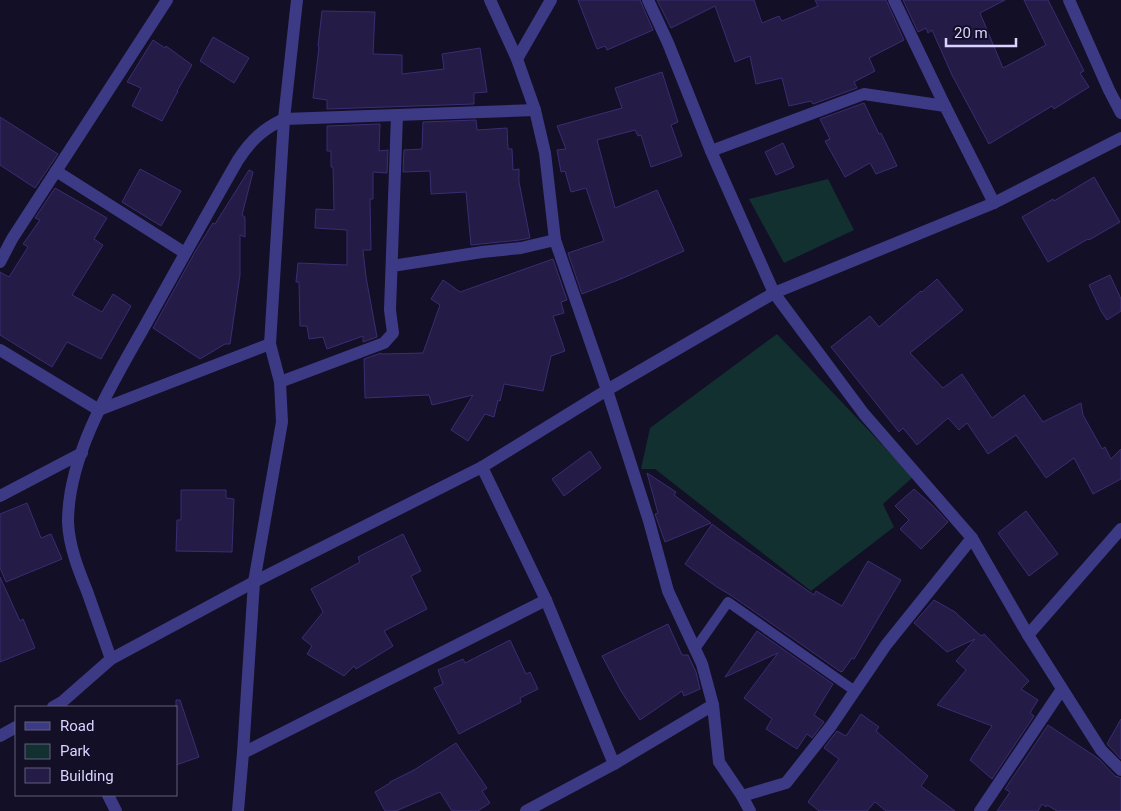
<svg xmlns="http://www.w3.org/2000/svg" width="1121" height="811" viewBox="0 0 1121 811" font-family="Roboto,sans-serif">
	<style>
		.green { fill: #12302f }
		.building { fill: #241b47; stroke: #3b2d73 }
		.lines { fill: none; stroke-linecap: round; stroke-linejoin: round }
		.service { stroke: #3d3a85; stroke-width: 10 }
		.minor { stroke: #3d3a85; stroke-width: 12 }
	</style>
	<rect width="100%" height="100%" fill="#130f26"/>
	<g class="green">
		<polygon points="828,179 854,230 784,263 749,199"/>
		<polygon points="777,334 913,477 883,504 894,527 811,591 655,469 641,469 650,428"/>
	</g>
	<g class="building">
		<polygon points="578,0 640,0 653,30 607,50 605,46 597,49"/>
		<polygon points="657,0 754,0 762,23 779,16 782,21 818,6 815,0 886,0 904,40 869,58 875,71 854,82 857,88 813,104 811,101 789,106 782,78 756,84 750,56 735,62 715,6 671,28"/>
		<polygon points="903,0 1005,0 980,13 1003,68 1046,45 1024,0 1048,0 1084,71 1080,73 1089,87 1054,109 1052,106 989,144 952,75 932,30 928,33 926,28 918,32"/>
		<polygon points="322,11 375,12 373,54 402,55 402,74 444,69 442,54 480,48 487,92 474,93 474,104 327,109 327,100 313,98 319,47 318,46"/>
		<polygon points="213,37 249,58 234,83 200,61"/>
		<polygon points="153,40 165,48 166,46 192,65 177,91 178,91 162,121 132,106 141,88 127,82"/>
		<polygon points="662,72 678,122 671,125 682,156 651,167 641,135 638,136 635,130 597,140 615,208 657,190 684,251 623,278 582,294 568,253 604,241 586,188 571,192 565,171 561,172 557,150 566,149 557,126 622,108 615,88"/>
		<polygon points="864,103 879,134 881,133 897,166 876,174 870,163 845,177 825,141 830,139 820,119"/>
		<polygon points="0,117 58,154 35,188 0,165"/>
		<polygon points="476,120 477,130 507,128 508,149 512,149 513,170 519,169 519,182 530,238 520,240 471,245 466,192 431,194 430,171 403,172 404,150 422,149 423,122"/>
		<polygon points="380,124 379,151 388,150 387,173 373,172 373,199 370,199 371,250 363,250 366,277 377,337 363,342 363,336 327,349 323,337 309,339 307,326 300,326 299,282 296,282 298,263 347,265 347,230 315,228 316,209 334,210 333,167 331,167 331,151 327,151 327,126"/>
		<polygon points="783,143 794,167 776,175 765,152"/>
		<polygon points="140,169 181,191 161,226 122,202"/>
		<polygon points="249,170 253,172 242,215 245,217 245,237 240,235 240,275 230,344 225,344 200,359 153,328 195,252 213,223 215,224"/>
		<polygon points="1094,177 1120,222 1089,240 1088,239 1048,262 1022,217 1053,199 1054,201"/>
		<polygon points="55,188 107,218 94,239 103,245 72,295 102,312 113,294 131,306 101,359 67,342 52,367 0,335 0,272 9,277 28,247 23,244 40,220 35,218"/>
		<polygon points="553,259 567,300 561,302 564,313 553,316 565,351 551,356 543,391 504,384 500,401 498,400 494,417 485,414 468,441 451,430 473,395 432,405 429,395 365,398 364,359 381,353 381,354 423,353 440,305 431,299 443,280 460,292"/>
		<polygon points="1110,275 1121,299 1121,311 1107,320 1101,311 1089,285"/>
		<polygon points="937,279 963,310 910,353 943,388 962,374 992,418 1024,395 1043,422 1081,403 1083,415 1102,449 1105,447 1111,459 1121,449 1121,479 1093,494 1074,458 1046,478 1016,435 988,454 967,423 959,430 948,418 917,445 903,428 899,432 831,347 870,316 879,327 921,291 922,292"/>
		<polygon points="590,451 601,468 564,496 552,479"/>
		<polygon points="647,473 676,492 674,495 711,523 665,542 655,514 658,513"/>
		<polygon points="914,489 932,505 948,522 921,549 900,529 909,520 895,506"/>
		<polygon points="181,490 226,490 226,498 234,499 232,552 176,551 177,520 181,520"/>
		<polygon points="27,503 41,538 51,534 62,559 6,582 0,568 0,514"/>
		<polygon points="1026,511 1058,554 1029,576 998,533"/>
		<polygon points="712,524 728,536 814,595 816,591 842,606 868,561 901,580 854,659 852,658 842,672 841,671 841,672 732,596 717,587 685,564"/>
		<polygon points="403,534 421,571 411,576 427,609 384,631 393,646 356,669 354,666 344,676 307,654 312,646 302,638 323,612 311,589 360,562 358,557"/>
		<polygon points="0,577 20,621 23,619 35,648 0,662"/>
		<polygon points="934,600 955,612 981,636 984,634 1029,681 1021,689 1038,700 1030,713 1034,716 992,779 970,760 992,726 937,705 966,670 956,661 975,639 947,652 914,623"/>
		<polygon points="668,624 682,655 688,655 696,672 700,689 684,696 682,691 640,720 621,691 602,656"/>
		<polygon points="757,631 833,684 814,715 824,722 812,738 807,734 797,749 766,729 772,719 744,698 778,653 725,677"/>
		<polygon points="510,640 526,674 530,672 538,689 520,698 521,702 459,734 434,688 443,684 438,670 463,659 465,663"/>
		<polygon points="176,700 180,700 199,757 176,765"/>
		<polygon points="861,714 879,727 876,731 928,776 921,786 955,811 886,811 875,802 867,811 819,811 808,802 839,759 824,748 837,731 846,736"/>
		<polygon points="1121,719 1121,759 1107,744"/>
		<polygon points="1048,725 1099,759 1115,776 1121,778 1121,811 1057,811 1047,805 1046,807 1042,804 1038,811 997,811 1010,792 1005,789"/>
		<polygon points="456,743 487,788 482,791 490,803 478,811 452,811 440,792 396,811 385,811 375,792 390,783 390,782 414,770"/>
	</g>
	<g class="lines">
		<polyline class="service" points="695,649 728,602 855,691"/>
		<g class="minor">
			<polyline points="490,0 517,59 535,110 545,153 555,240 607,390 649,521 668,591 702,664 713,705 719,762 742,796 750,811"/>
			<polyline points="648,0 668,43 711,151 774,293 864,414 972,538 1028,635 1101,750 1121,770"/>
			<polyline points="894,0 945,106"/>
			<polyline points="1069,0 1109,90 1121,113"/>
			<polyline points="517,59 551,0"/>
			<polyline points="711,151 864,94 945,106 994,203"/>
			<polyline points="56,171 185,253"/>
			<polyline points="0,262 12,239 167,0"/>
			<polyline points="392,266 482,252 521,248 555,240"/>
			<polyline points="0,350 99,410 270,344"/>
			<polyline points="280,382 384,343 393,333 390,310 397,115"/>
			<polyline points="482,467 546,600 614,764"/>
			<polyline points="0,496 82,453"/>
			<polyline points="1028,635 1121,529"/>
			<path d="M 111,659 C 103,636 95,614 87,591 C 78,569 69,546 68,522 C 68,453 114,381 147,322 C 177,268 207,214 238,160 C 251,140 263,129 284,119 L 535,110"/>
			<polyline points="53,707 62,702 111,659 254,582 482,467 607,390 774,293 994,203 1121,138"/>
			<polyline points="0,736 16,727"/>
			<polyline points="243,753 546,600"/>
			<polyline points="108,795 116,811"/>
			<polyline points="742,796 786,783 831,726 886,645 972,538"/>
			<polyline points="238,811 243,753 254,582 282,422 280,382 270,344 284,119 297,0"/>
			<polyline points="526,811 614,764 713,705"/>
			<polyline points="980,811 1062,689"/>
		</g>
	</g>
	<rect x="15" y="706" width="162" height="90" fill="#130f26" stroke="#625e7d"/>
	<rect x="25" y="722" width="25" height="8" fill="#3d3a85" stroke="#625e7d"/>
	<text x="60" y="731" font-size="15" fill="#d9d4ff">Road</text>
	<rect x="25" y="744" width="25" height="15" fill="#12302f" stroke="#625e7d"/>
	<text x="60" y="756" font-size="15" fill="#d9d4ff">Park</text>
	<rect x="25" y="768" width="25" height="15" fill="#241b47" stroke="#625e7d"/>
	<text x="60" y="781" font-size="15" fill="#d9d4ff">Building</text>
	<path d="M946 38v8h70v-8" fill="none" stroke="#d9d4ff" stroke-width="2.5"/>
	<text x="954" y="38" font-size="15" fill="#d9d4ff" stroke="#130f26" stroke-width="4" paint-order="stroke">20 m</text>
</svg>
